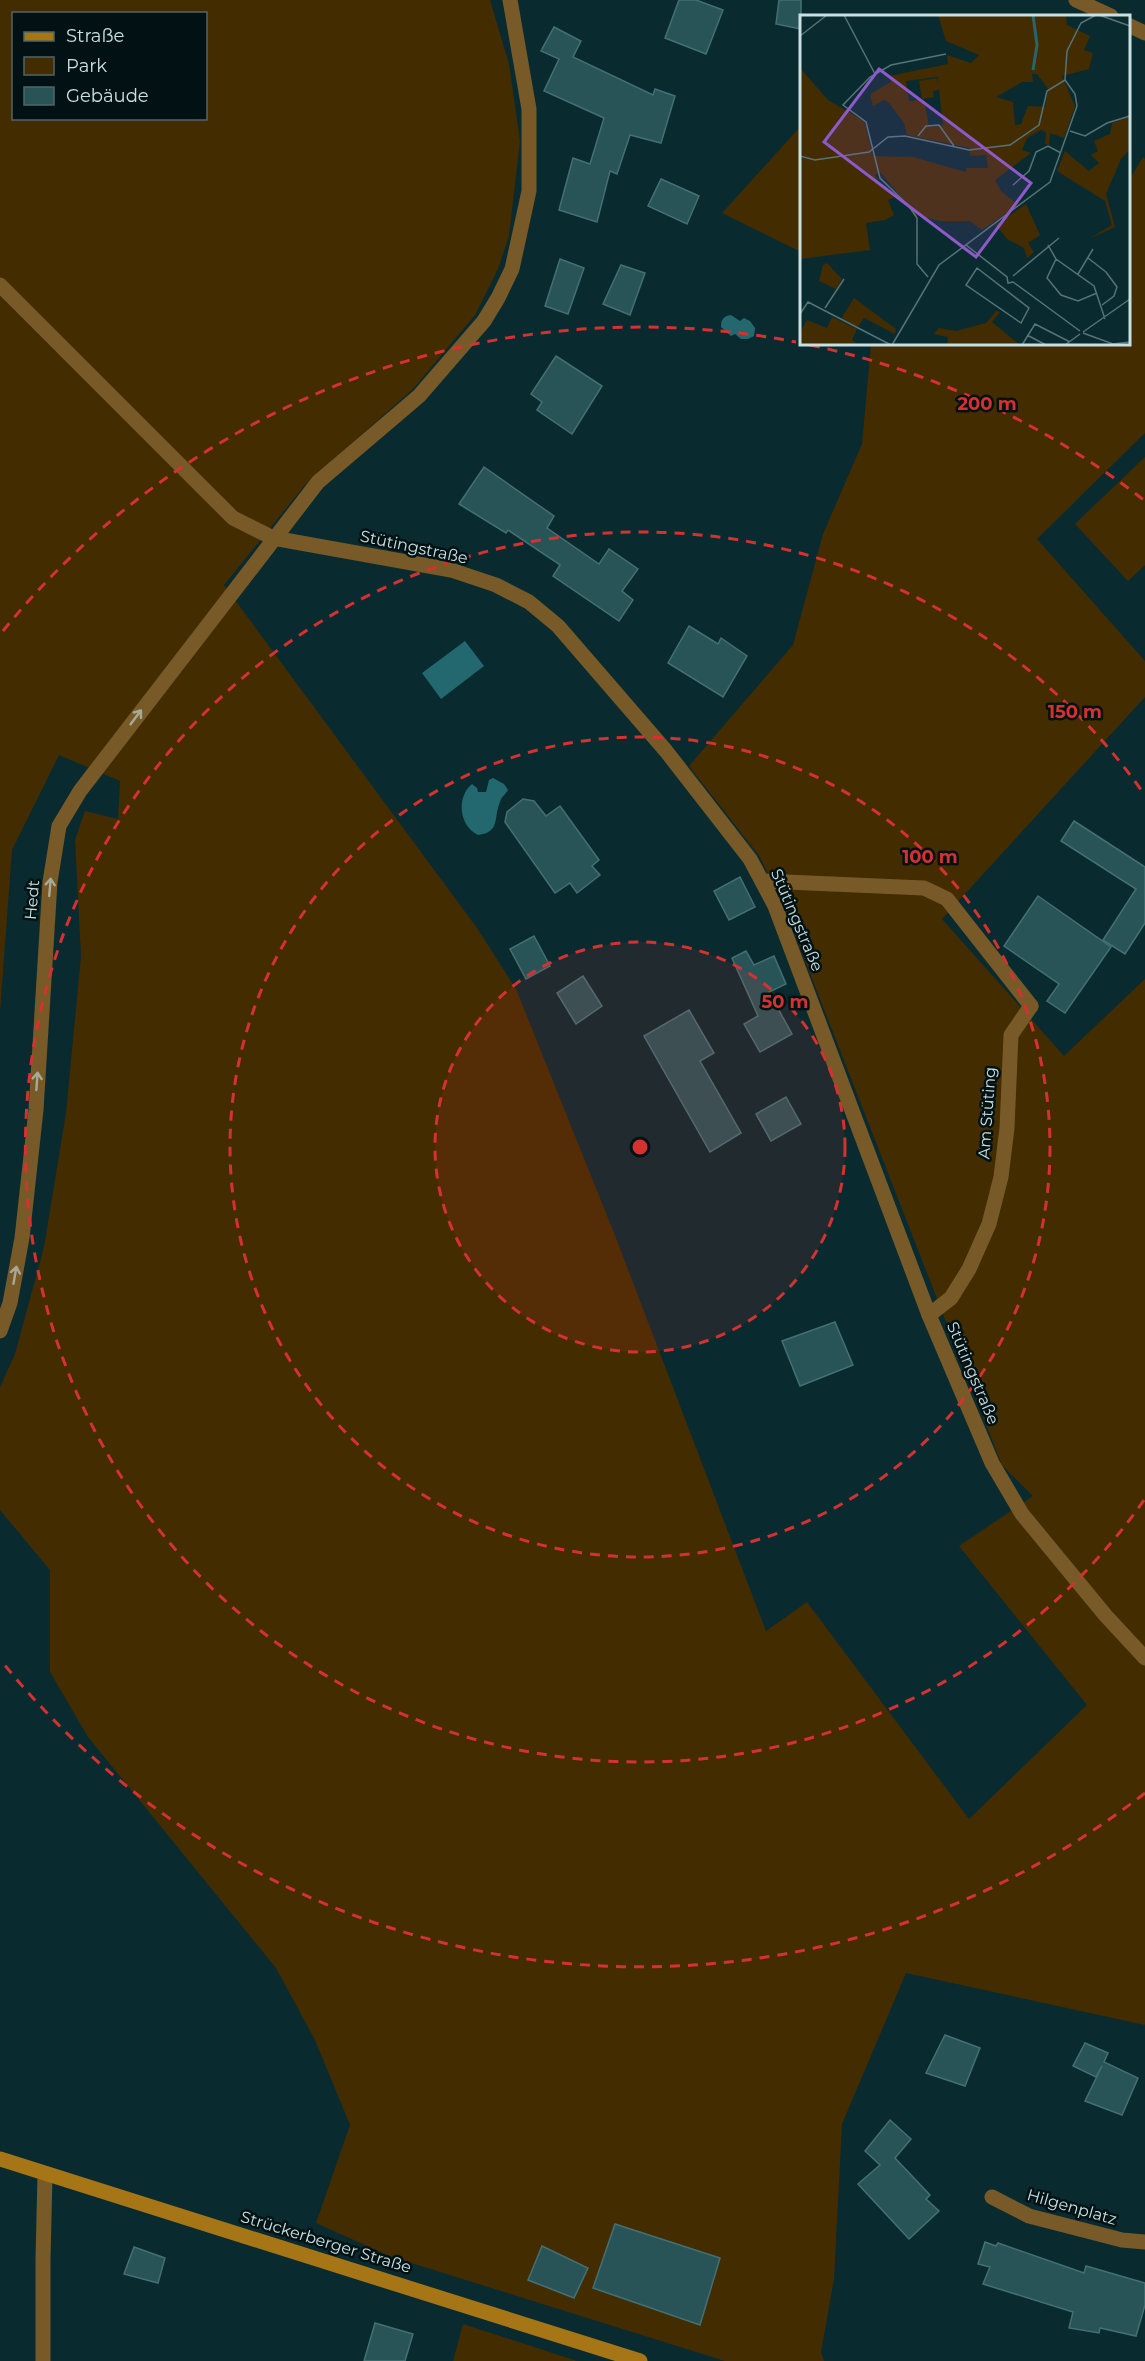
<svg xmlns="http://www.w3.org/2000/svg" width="1145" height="2361" viewBox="0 0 1145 2361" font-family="Montserrat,sans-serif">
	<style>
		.green { fill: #432c00; fill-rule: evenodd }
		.water { fill: #23686f }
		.building { fill: #285458; stroke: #447074; stroke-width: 1.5 }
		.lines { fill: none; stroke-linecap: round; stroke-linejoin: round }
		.service { stroke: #775a27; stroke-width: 15 }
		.minor { stroke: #775a27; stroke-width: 15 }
		.tertiary { stroke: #775a27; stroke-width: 15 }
		.secondary { stroke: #a67616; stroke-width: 15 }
		.oneway { stroke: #a8aa97 }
		.ring { fill: none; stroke: #d53131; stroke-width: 3; stroke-dasharray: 10 8 }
		.labels { text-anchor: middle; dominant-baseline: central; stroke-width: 5; stroke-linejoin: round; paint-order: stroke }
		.street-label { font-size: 16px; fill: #c9e0e2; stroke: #021214 }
		.inset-river { fill: none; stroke: #23686f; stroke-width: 3 }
		.inset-road { fill: none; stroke: #567377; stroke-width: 1.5 }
		.view { fill: #8e59c8; fill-opacity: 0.15; stroke: #8e59c8; stroke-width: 3 }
		.inset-edge { fill: none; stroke: #c9e0e2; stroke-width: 3 }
		.centre { fill: #d53131; stroke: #021214; stroke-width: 3 }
		.ring-label { font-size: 18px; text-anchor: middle; font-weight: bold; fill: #d53131; stroke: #021214; stroke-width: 5; stroke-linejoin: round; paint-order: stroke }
	</style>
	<rect width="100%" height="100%" fill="#092b2f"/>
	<g class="green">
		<path d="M 0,0 L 490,0 L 509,64 L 520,141 L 509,236 L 498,269 L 475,315 L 413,389 L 305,485 L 224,585 L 477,928 L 516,989 L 616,1238 L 766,1631 L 807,1602 L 969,1819 L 1087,1705 L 959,1546 L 1033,1496 L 1002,1465 L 788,917 L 760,857 L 689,766 L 793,645 L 823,534 L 862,444 L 871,344 L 1128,344 L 1129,180 L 1143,157 L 1145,159 L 1145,433 L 1037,539 L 1145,661 L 1145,697 L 942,919 L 1064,1056 L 1145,979 L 1145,2025 L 906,1973 L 842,2124 L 834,2279 L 821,2352 L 824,2361 L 725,2361 L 389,2256 L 316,2223 L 350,2125 L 315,2040 L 276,1968 L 88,1737 L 50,1672 L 50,1570 L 0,1510 L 0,1387 L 15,1354 L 44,1247 L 66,1113 L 81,956 L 75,840 L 85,811 L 118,819 L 120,781 L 59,755 L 12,850 L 0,1012 ZM 14,14 L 206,14 L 206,118 L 14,118 Z"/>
		<polygon points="801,126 801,252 722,213"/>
		<polygon points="1145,457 1145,565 1128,581 1075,524"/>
		<polygon points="463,2324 577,2361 453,2361"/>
	</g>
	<g class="water">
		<path d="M 731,315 L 740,321 L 744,318 L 750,321 L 755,328 L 754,336 L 748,339 L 741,339 L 735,334 L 731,336 L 721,327 C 721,320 723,316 731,315 Z"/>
		<polygon points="465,641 484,666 441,699 422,673"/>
		<path d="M 493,778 L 504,784 L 508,790 C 506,794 501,797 500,802 C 493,818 501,832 478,835 C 459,826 456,797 472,784 L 477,788 L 478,792 L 486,792 L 489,780 Z"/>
	</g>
	<g class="building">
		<polygon points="679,0 696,0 723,10 706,54 665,38"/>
		<polygon points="779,0 801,0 801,29 776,24"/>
		<polygon points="554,27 581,41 573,57 653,95 655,89 675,96 661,143 630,135 617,174 610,171 597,222 559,210 573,158 590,164 604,118 544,91 559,59 541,51"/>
		<polygon points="661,179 699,196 687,224 648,206"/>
		<polygon points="560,259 584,268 568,314 545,306"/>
		<polygon points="621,265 645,273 630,315 603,304"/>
		<polygon points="556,356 602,386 572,434 537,410 542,402 531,394"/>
		<polygon points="484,467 554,516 547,528 599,564 609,549 638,569 622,591 633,600 619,621 553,576 560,565 508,530 506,533 459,504"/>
		<polygon points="689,626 718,644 721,638 747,656 723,697 668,663"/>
		<polygon points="523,799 534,801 546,816 560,806 599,860 592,866 600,875 577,893 570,883 555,893 505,822 507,812"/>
		<polygon points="1074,821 1145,867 1145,923 1125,954 1103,940 1136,889 1061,841"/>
		<polygon points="740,877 755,907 729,920 714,891"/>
		<polygon points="1038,896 1111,947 1065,1013 1047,1001 1059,984 1004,946"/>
		<polygon points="534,936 550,966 526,979 510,949"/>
		<polygon points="746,951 754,965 774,956 786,984 769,992 792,1034 760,1052 744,1024 758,1016 732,958"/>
		<polygon points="583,976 602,1006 576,1024 557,993"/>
		<polygon points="689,1010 714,1053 700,1061 741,1133 710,1152 644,1036"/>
		<polygon points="786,1097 801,1124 771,1141 756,1114"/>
		<polygon points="835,1322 853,1365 800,1386 782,1341"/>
		<polygon points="945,2035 980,2048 965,2086 926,2073"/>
		<polygon points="1085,2043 1108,2053 1104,2062 1138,2078 1122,2115 1085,2101 1102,2066 1096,2077 1073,2066"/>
		<polygon points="890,2120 911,2139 895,2158 930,2195 926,2199 939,2211 909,2239 858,2184 880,2165 865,2151"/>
		<polygon points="615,2224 720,2258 700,2325 593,2288"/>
		<polygon points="985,2242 996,2246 998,2243 1084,2273 1086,2266 1145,2283 1145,2305 1136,2336 1100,2328 1099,2333 1069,2328 1073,2312 983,2284 990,2267 978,2264"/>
		<polygon points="542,2246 588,2268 574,2298 528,2280"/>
		<polygon points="134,2247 165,2258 158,2283 124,2274"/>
		<polygon points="375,2323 413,2334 405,2361 364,2361"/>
	</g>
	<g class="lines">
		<polyline class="service" points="763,881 924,888 947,899 1031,1006"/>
		<g class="minor">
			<polyline points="1076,0 1111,16"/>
			<polyline points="1128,25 1145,33"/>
			<polyline points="0,285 233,518 273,538 451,570 496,585 529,602 558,626 666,751 750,859 775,906 929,1315 992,1463 1022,1514 1106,1616 1145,1658"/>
			<polyline points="929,1315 951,1298 969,1269 989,1224 1001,1177 1007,1128 1011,1035 1031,1006"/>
			<polyline points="0,1331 10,1303 22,1238 36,1110 50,882 59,826 80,791 318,482 419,396 484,321 498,298 512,269 529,191 529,109 510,0"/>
			<polyline points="992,2197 1029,2216 1122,2240 1145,2242"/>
		</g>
		<polyline class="tertiary" points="43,2361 43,2259 45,2175"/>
		<polyline class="secondary" points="0,2159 640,2361"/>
	</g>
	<defs><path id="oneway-shaft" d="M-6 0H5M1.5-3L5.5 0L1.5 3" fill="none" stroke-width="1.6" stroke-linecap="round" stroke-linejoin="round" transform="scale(1.5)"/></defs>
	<g class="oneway">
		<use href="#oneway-shaft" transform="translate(136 717) rotate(-53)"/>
		<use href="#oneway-shaft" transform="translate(50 887) rotate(-85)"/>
		<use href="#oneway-shaft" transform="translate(37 1081) rotate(-86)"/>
		<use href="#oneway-shaft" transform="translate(15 1275) rotate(-80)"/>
	</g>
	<circle cx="640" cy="1147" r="205" fill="#d53131" fill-opacity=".12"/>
	<g class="ring">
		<circle cx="640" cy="1147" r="205"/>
		<circle cx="640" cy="1147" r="410"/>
		<path d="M1144 1500A615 615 0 1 1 1144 794"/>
		<path d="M1145 1793A820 820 0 0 1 3 1663M3 631A820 820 0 0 1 796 342M810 345A820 820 0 0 1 1145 501"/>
	</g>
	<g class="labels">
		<g class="street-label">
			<text transform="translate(414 547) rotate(12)">Stütingstraße</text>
			<text transform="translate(32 900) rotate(-85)">Hedt</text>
			<text transform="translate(797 920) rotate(67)">Stütingstraße</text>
			<text transform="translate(987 1113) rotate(-86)">Am Stüting</text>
			<text transform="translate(973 1373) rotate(67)">Stütingstraße</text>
			<text transform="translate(1072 2207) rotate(16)">Hilgenplatz</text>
			<text transform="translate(326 2242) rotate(17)">Strückerberger Straße</text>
		</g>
	</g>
	<g transform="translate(800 15)">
		<rect width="330" height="330" fill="#092b2f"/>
		<path d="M 138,0 L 266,0 L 267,10 L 290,21 L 284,35 L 293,38 L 289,54 L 262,61 L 275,91 L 264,123 L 250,118 L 249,130 L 245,129 L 246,117 L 241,115 L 227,123 L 222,135 L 231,138 L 195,165 L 201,176 L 218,190 L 182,215 L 170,206 L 140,206 L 116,200 L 80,157 L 75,160 L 79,168 L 95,182 L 88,185 L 94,200 L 85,205 L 66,208 L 70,235 L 0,244 L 0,143 L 5,142 L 0,139 L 0,53 L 28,85 L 64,106 L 73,141 L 113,142 L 166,157 L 166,153 L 188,153 L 186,140 L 170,141 L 170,133 L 107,120 L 104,108 L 89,88 L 84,85 L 73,91 L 70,79 L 91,67 L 89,61 L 148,49 L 147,40 L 171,48 L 179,40 L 146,26 ZM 232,59 L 237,59 L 248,74 L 245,92 L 228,91 L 221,109 L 215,110 L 213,87 L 196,82 L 222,67 L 233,67 ZM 138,62 L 138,69 L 137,63 L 119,66 L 122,84 L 134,82 L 133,76 L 139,75 L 143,110 L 129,111 L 124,85 L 109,86 L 106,66 ZM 330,102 L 330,134 L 321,144 L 306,179 L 315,212 L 289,224 L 312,210 L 305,186 L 257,156 L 265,136 L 289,156 L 299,148 L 291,140 L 298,136 L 294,126 L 310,119 L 312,108 ZM 226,189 L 240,220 L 228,228 L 234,237 L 227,243 L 224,233 L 207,224 L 196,210 ZM 27,248 L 42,264 L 36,274 L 19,266 L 23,250 ZM 54,283 L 96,314 L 95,319 L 64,303 L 58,312 L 41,304 ZM 196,296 L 200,297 L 192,307 L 220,330 L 147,330 L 148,322 L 134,319 L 139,313 L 156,316 L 186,308 ZM 32,302 L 57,314 L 52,325 L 59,330 L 0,330 L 0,317 L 7,305 L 27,313 Z" fill="#432c00" fill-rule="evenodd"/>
		<path class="inset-river" d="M 233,55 L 237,30 L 233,0"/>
		<path class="inset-road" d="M 44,0 L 75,59M 299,0 L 330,11M 0,21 L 27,0M 270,116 L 285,121 L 307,108 L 330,101M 118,121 L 126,111 L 139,110 L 154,131M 0,141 L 15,145 L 69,137 L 88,122 L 105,121 L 169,135 L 210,130 L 239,110 L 247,76 L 265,65M 213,170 L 229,156 L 236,137 L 248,131 L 261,138M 166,230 L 207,262 L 208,268 L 213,267 L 280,316M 248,230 L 256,244 L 294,271 L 305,304M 288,243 L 306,257 L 317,272 L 314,281 L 302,290M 256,244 L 247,263 L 261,280 L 278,286 L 297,278M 177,253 L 229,293 L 221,308 L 166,270 ZM 278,259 L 293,234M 213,261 L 259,223M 128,262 L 117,249 L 117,203 L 108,190 L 80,163 L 66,107 L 43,90 L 70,62 L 91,50 L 146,39M 25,293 L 44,264M 0,299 L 8,287 L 91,330M 283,317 L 330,284M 283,318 L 313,329 L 330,327M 227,320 L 246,330M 92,330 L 139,250 L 250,167 L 277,91 L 275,79 L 265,65 L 267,36 L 281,8 L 296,0M 222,330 L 235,309 L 270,327M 265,330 L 280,319"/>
		<path class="view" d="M 79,54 L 231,168 L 176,242 L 24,127 Z"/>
		<rect width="330" height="330" class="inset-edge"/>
	</g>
	<circle cx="640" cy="1147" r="9" class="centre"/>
	<g class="ring-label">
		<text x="987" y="410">200 m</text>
		<text x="1075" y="718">150 m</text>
		<text x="930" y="863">100 m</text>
		<text x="785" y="1008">50 m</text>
	</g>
	<rect x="12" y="12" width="195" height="108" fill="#021214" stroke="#526466" stroke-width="1.5"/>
	<rect x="24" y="32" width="30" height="9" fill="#a67616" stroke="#526466" stroke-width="1.5"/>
	<text x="66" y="42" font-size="18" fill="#c9e0e2">Straße</text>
	<rect x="24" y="57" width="30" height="18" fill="#432c00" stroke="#526466" stroke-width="1.5"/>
	<text x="66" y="72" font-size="18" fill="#c9e0e2">Park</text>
	<rect x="24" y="87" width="30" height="18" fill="#285458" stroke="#526466" stroke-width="1.5"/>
	<text x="66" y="102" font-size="18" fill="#c9e0e2">Gebäude</text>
</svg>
